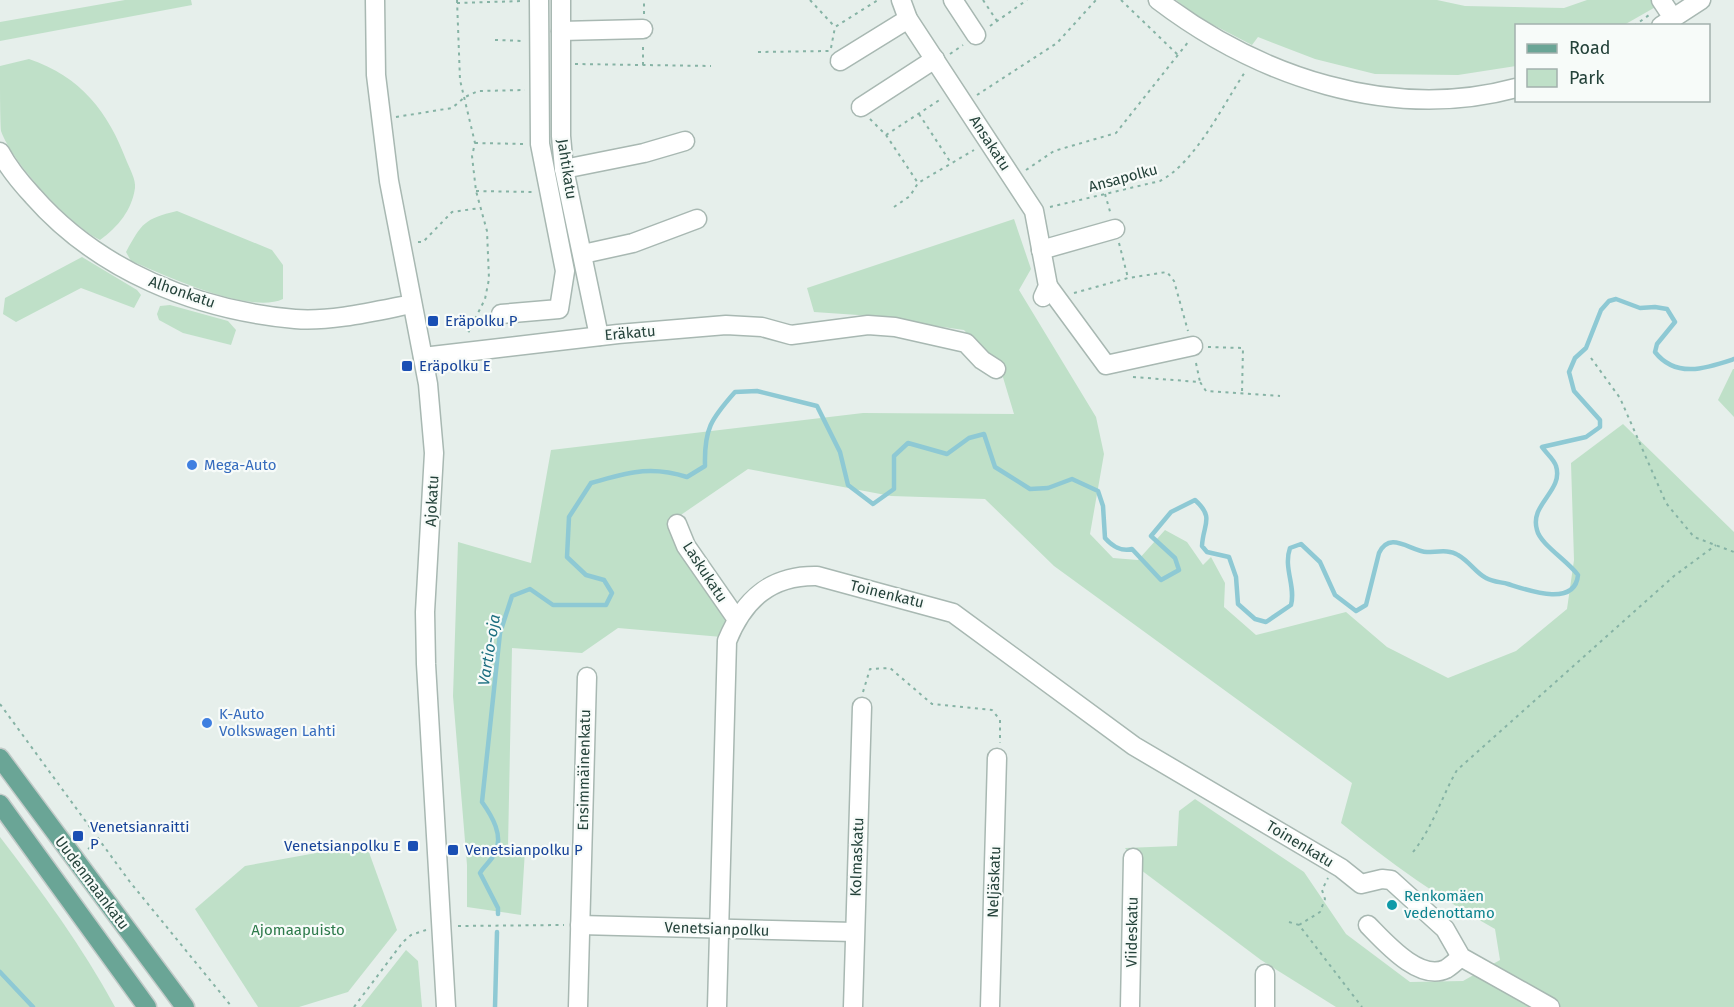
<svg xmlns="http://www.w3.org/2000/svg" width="1734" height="1007" viewBox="0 0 1734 1007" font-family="'Fira Sans',sans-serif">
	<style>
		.green { fill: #bfe0c8 }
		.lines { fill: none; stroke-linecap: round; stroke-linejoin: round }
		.stream { stroke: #8ec9d4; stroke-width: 4.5 }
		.minor-casing { stroke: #a8b8b2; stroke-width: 21 }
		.major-casing { stroke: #c2cac8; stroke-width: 21 }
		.path { stroke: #86b3a5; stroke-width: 2; stroke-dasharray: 3 4.5; stroke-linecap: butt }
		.minor { stroke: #fff; stroke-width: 18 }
		.major { stroke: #6aa596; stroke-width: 18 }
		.transit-dot { fill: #1a4fb4; stroke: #f7fbf9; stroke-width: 2 }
		.shop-dot { fill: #3f7fe0; stroke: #f7fbf9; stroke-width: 2 }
		.culture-dot { fill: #0f9aa8; stroke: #f7fbf9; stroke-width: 2 }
		.labels { text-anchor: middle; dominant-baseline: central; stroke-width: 4.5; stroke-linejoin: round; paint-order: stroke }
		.street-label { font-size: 15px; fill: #24423a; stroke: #f7fbf9 }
		.transit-label { font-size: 15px; fill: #164399; stroke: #f7fbf9; text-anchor: start }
		.shop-label { font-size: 15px; fill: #366cbe; stroke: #f7fbf9; text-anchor: start }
		.culture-label { font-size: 15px; fill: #0d838f; stroke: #f7fbf9; text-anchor: start }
		.park-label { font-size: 15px; fill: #2d7a4b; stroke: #f7fbf9 }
		.water-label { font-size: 16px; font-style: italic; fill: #1c6f80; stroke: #f7fbf9 }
	</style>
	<rect width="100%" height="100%" fill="#e6efeb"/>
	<g class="green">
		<polygon points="125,0 191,0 192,5 0,41 0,22"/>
		<polygon points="1176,0 1437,0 1465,6 1564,8 1587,0 1656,0 1659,5 1624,25 1516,26 1516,66 1458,75 1375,74 1315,59 1258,37 1252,45 1200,18"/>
		<path d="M 29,59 C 81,77 108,111 127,162 C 130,169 136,180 135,188 C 132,210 118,227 100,240 C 69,224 13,164 1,131 C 0,116 0,82 0,66 Z"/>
		<path d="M 177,211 L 272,250 L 283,265 L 283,299 C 249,315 165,275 131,261 L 126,252 C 142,223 144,219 177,211 Z"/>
		<path d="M 1014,219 L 1031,269 L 1019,290 L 1096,417 L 1104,454 L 1090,534 L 1113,558 L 1138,560 L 1165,530 L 1187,542 L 1203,565 L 1211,557 L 1225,583 L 1224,607 L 1256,635 L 1346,612 L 1387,647 L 1448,678 L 1516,651 L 1567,609 L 1574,560 L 1571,463 L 1623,424 L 1734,532 L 1734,1007 L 1336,1007 L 1261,960 L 1141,870 L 1125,848 L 1177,846 L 1179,811 L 1195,799 L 1304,872 L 1346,934 L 1410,982 L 1463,981 L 1500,960 L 1495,929 C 1440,898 1390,863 1341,823 L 1352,783 L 1054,566 L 985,499 L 891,496 L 748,469 L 672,521 L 734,598 L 722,637 L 618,628 L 582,653 L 512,648 L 508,847 L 525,850 L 521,915 L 467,907 L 467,865 L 453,696 L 458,542 L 531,563 L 551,450 L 863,413 L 1014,414 L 1002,374 L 964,330 L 858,315 L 814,312 L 807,288 Z"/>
		<polygon points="82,257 137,290 141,295 134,308 81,288 16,322 3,314 5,298"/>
		<polygon points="170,305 228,321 236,330 231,345 183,333 159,320 157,314 160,306"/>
		<polygon points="1733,369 1734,369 1734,417 1718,400"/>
		<path d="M 0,837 C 42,892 82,946 115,1007 L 0,1007 Z"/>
		<polygon points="366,844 397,930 348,992 299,1007 258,1007 195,909 245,866"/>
		<polygon points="406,950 418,961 422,1007 361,1007"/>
	</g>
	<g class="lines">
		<g class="stream">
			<path d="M 498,914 L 498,908 L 480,873 C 484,866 492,860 495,853 C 504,836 492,816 482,802 L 500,633 L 512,596 L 530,589 L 553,605 L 606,605 L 612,593 L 604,580 L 586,575 L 567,557 L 569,517 L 591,483 C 628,473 649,465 687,477 L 705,466 C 704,429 711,419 735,392 L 757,391 L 817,406 L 840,452 L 848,485 L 873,504 L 894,489 L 894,456 L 908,443 L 947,454 L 969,438 L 984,434 L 995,467 L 1030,489 L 1048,488 L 1072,479 L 1098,491 L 1103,506 L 1105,538 C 1112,546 1122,552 1132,549 L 1161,580 L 1179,570 L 1175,558 L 1151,536 L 1171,512 L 1195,500 C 1215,518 1203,524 1202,546 L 1207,552 L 1229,557 L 1236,577 L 1238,604 L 1255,619 L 1266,622 L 1291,605 C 1296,586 1283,568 1290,548 L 1301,544 L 1320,562 L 1335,595 L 1356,611 L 1366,605 L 1379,553 C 1390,530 1410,551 1427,552 C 1437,552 1449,549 1458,555 C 1469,561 1476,573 1486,578 C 1493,582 1501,582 1508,584 C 1527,590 1575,608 1578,575 C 1568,561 1540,544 1537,530 C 1529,504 1564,491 1556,466 C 1554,459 1546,453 1542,447 L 1586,437 L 1600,427 L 1600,420 L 1574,391 L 1569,372 L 1575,358 L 1586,348 L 1601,310 L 1609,301 L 1616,299 L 1640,308 L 1655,307 L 1667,309 L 1675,322 L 1657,344 L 1655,352 C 1676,379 1707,368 1734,359"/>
			<polyline points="0,972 33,1007"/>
			<polyline points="495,1007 497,932"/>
		</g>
		<defs>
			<g id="minor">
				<polyline points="375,0 376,75 389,181 428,384 434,453 425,612 426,664 446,1007"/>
				<polyline points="561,0 561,136 564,169 599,336"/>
				<polyline points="901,0 908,19 1034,211 1048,286 1043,297"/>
				<polyline points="953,0 976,35"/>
				<path d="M 1158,0 C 1258,76 1390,122 1516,88"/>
				<polyline points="1661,0 1673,18"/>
				<polyline points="1661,26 1701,0"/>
				<polyline points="561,31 643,29"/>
				<polyline points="840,61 908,19"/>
				<polyline points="861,107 935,59"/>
				<path d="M 0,152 C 9,169 20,182 33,196 C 99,271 196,310 295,319 C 331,322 376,311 412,304"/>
				<polyline points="564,169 644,153 685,141"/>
				<polyline points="1041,250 1115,229"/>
				<polyline points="583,254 633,243 697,219"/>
				<polyline points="1048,286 1106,365 1193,346"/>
				<polyline points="501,314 559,309 565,271 540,144 539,0"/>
				<polyline points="423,357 618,334 726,325 762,327 791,335 868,325 895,327 966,343 982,360 996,369"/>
				<polyline points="677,524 686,546 736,618"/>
				<polyline points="580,925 854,932"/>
				<path d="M 1368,925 C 1384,941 1419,982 1446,969 C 1451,966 1456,961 1461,957"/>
				<polyline points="578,1007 587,677"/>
				<path d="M 717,1007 L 727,641 C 744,599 771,575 817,576 L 953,613 L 1134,746 L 1341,868 L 1361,884 L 1382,879 L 1391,880 L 1445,929 L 1461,957 L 1550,1007"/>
				<polyline points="853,1007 862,707"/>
				<polyline points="990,1007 997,758"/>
				<polyline points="1130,1007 1133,858"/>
				<polyline points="1265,1007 1265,974"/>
			</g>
			<g id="major">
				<polyline points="0,758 185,1007"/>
				<polyline points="0,804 147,1007"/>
			</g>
		</defs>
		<use href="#minor" class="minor-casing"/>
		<use href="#major" class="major-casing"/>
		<g class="path">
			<polyline points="457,0 460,80 475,143 472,156 476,191 487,231 489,279 485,299 467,335"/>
			<polyline points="810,0 835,27"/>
			<polyline points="983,0 997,21"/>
			<polyline points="1121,0 1178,55"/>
			<polyline points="457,3 523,1"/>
			<polyline points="644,14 644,0"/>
			<polyline points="990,26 1027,0"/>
			<polyline points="1634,26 1649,15"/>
			<polyline points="495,40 524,41"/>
			<polyline points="831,48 835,27 878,0"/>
			<polyline points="758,52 829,51"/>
			<polyline points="950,54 963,45"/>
			<polyline points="575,64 711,66"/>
			<polyline points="643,65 643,43"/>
			<polyline points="977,95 1057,43 1096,0"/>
			<polyline points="919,114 951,163"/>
			<polyline points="396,117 452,108 465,97 478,91 525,90"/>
			<polyline points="870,119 886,135 918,183"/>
			<polyline points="886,135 941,99"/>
			<polyline points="475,143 525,144"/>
			<polyline points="1026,170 1054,151 1116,133 1189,41"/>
			<polyline points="476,191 534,192"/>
			<polyline points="1105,194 1111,215"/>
			<polyline points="894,207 910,196 918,183 974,150"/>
			<path d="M 1050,207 L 1160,181 C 1195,163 1223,105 1245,72"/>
			<polyline points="418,242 423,242 452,212 480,208"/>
			<polyline points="1119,243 1128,278"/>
			<polyline points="1074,293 1128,278 1167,272 1174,281 1188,331"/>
			<polyline points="1208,347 1243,348 1242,393"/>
			<polyline points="1591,358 1620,398 1666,503 1694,537 1734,552"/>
			<polyline points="1196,363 1200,382"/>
			<polyline points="1133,377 1200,382 1206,391 1280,396"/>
			<polyline points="863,692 870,669 890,668 932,704 992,710 1000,720 1000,743"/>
			<polyline points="0,704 130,882 232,1007"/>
			<polyline points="88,849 100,840"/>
			<path d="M 1413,852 C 1433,827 1441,798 1457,770 L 1674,576 L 1716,545"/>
			<polyline points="1289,922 1299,925 1362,1007"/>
			<polyline points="1299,925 1320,912 1325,899 1322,890 1328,878"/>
			<polyline points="458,926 564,925"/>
			<polyline points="354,1007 403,942 411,935 426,930"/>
		</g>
		<use href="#minor" class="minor"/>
		<use href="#major" class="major"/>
	</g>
	<g class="transit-dot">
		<rect x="427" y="315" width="12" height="12" rx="3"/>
		<rect x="401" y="360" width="12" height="12" rx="3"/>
		<rect x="72" y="830" width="12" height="12" rx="3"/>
		<rect x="407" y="840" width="12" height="12" rx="3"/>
		<rect x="447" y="844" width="12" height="12" rx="3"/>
	</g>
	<g class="shop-dot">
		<circle cx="192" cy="465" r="6"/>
		<circle cx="207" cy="723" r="6"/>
	</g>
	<circle class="culture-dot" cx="1392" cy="905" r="6"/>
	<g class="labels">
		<g class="street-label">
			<text transform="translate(990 143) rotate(57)">Ansakatu</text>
			<text transform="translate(567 169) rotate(81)">Jahtikatu</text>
			<text transform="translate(1123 178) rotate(-15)">Ansapolku</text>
			<text transform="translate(182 292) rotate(19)">Alhonkatu</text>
			<text transform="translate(630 333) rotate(-5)">Eräkatu</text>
			<text transform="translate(432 501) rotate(-87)">Ajokatu</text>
			<text transform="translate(705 572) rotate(57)">Laskukatu</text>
			<text transform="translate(887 594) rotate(14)">Toinenkatu</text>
			<text transform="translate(584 770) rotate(-89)">Ensimmäinenkatu</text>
			<text transform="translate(1300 844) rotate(31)">Toinenkatu</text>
			<text transform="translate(857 857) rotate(-88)">Kolmaskatu</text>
			<text transform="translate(994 882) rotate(-88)">Neljäskatu</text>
			<text transform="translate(92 883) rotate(53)">Uudenmaankatu</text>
			<text transform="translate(717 929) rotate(2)">Venetsianpolku</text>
			<text transform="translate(1132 932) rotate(-89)">Viideskatu</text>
		</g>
		<g class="transit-label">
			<text x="445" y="321">Eräpolku P</text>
			<text x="419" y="366">Eräpolku E</text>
			<text x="90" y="827">Venetsianraitti<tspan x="90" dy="17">P</tspan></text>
			<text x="401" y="846" text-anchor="end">Venetsianpolku E</text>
			<text x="465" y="850">Venetsianpolku P</text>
		</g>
		<g class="shop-label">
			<text x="204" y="465">Mega-Auto</text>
			<text x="219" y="714">K-Auto<tspan x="219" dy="17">Volkswagen Lahti</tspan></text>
		</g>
		<g class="culture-label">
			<text x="1404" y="896">Renkomäen<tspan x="1404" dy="17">vedenottamo</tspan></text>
		</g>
		<g class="park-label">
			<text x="298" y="930">Ajomaapuisto</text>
		</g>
		<g class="water-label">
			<text transform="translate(489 650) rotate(-81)">Vartio-oja</text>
		</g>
	</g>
	<rect x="1515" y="24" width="195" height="78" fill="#f7fbf9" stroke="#a3b1ad" stroke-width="1.5"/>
	<rect x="1527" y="44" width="30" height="9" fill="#6aa596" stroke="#a3b1ad" stroke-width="1.5"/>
	<text x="1569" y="54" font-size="18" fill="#24423a">Road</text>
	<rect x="1527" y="69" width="30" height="18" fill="#bfe0c8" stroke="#a3b1ad" stroke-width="1.5"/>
	<text x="1569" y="84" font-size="18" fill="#24423a">Park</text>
</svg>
